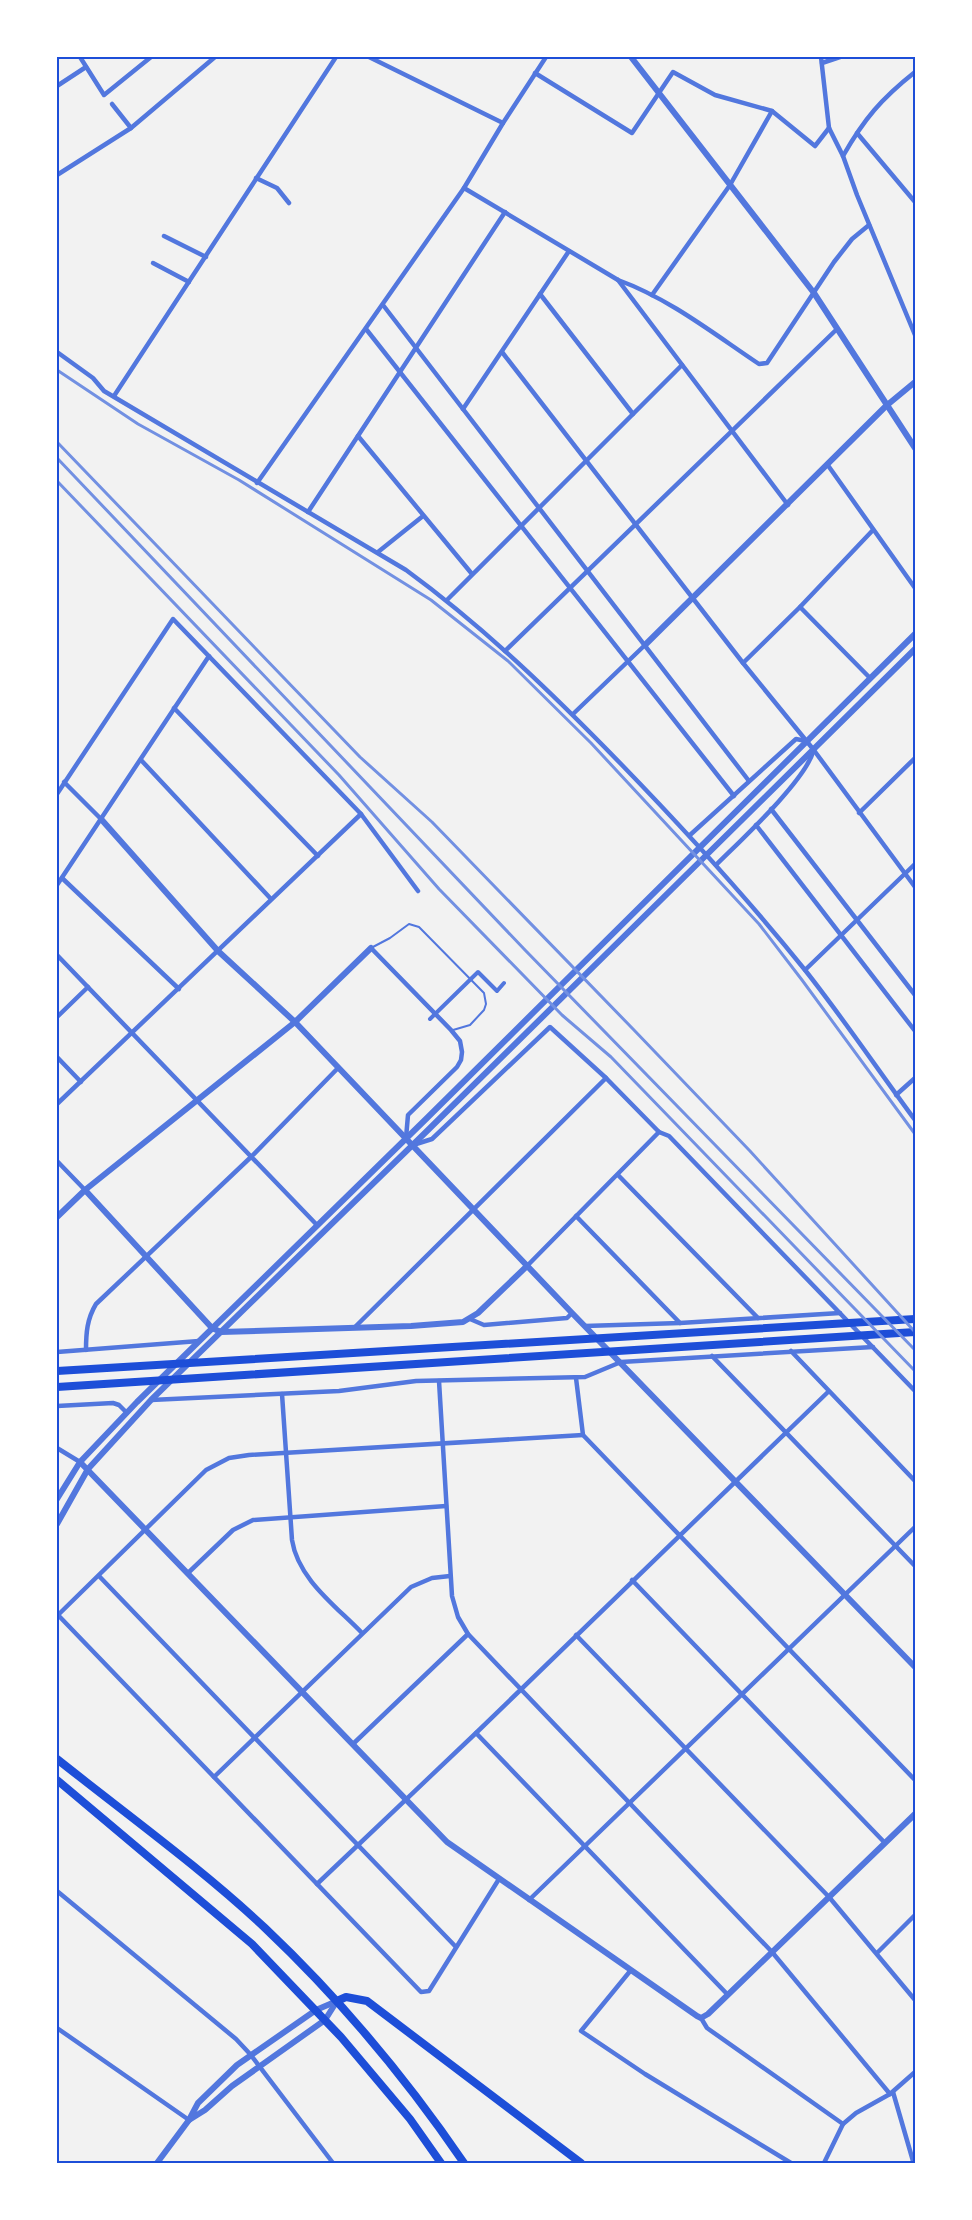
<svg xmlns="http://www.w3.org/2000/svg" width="972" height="2220" viewBox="0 0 972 2220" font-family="'Noto Sans',sans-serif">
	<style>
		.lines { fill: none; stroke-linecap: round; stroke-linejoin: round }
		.service { stroke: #5277de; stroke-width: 2 }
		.pedestrian { stroke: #5277de; stroke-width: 4 }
		.minor { stroke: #5277de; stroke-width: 4.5 }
		.tertiary { stroke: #5277de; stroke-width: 6 }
		.primary { stroke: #1d4ed8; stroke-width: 8 }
		.trunk { stroke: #1d4ed8; stroke-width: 8 }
		.motorway { stroke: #1d4ed8; stroke-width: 8 }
		.rail { stroke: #7290e2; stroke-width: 3 }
		.neatline { fill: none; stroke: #1d4ed8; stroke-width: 2 }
	</style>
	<rect width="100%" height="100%" fill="#f2f2f2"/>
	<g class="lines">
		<polyline class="service" points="371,948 390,938 409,924 419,927 484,993 486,1004 484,1010 470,1025 453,1030"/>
		<polyline class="pedestrian" points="430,1019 478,972 497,991 504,983"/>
		<g class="minor">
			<polyline points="80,57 104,95 151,57"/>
			<polyline points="369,57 503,123"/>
			<polyline points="821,57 829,128 843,156 857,195 915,335"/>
			<polyline points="822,63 840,57"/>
			<polyline points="535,73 632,133 673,72 715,95 772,111 815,146 829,128"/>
			<polyline points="57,86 86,67"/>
			<polyline points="112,104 131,128"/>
			<polyline points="857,133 915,202"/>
			<path d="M 843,156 C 864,119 881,99 915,72"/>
			<polyline points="57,175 131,128 215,57"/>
			<polyline points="256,178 277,188 289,203"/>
			<path d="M 464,188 L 618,280 C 670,299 714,334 759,364 L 767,363 L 834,262 L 852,239 L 869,225"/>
			<polyline points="164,236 206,257"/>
			<polyline points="153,263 189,282"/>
			<polyline points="618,280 788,505"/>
			<polyline points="540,294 633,414"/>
			<polyline points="652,295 730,185 772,111"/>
			<polyline points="383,305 749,781"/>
			<polyline points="366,329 734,796"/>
			<path d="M 57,352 L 93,378 L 104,391 L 406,570 C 484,627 553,694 621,764 C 685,830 747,898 805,970 C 843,1018 878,1070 915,1120"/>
			<polyline points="502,352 743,663 813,749 915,887"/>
			<polyline points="114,396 336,57"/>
			<polyline points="463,409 569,251"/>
			<polyline points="358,436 472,574"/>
			<polyline points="827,464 915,588"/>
			<polyline points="257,483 464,188 503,123 546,57"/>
			<polyline points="308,512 505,212"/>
			<polyline points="378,552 423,516"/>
			<polyline points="447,600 682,365"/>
			<polyline points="800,607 870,678"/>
			<polyline points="505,651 837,329"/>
			<polyline points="743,663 800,607 873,530"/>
			<polyline points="174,708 318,856"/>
			<polyline points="573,714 645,645"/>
			<polyline points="141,760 271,899"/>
			<polyline points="64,782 101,819"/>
			<polyline points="57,794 173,619 361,814 418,891"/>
			<polyline points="771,809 915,995"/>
			<polyline points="859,813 915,758"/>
			<polyline points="756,825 915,1031"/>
			<polyline points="690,835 796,739 806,741"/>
			<path d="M 716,865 C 740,841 804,782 813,752"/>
			<polyline points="62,878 179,989"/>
			<polyline points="57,885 209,656"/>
			<polyline points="371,948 451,1030 460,1041 462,1052 461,1060 457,1067 408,1115 406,1138"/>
			<polyline points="57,955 316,1224"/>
			<polyline points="805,970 915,864"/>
			<polyline points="57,1017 88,987"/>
			<polyline points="57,1057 81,1082"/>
			<polyline points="896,1095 915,1078"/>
			<polyline points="57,1104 361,814"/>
			<polyline points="413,1145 432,1139 550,1027 606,1078 659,1132 669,1136 915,1391"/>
			<polyline points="57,1161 85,1190"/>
			<polyline points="618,1175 758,1318"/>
			<polyline points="576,1216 680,1323"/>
			<polyline points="527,1266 659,1132"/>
			<polyline points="470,1319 484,1325 567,1318 572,1313"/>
			<polyline points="585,1326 680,1323 840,1313"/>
			<polyline points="355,1327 606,1078"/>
			<path d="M 86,1350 C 86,1333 87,1319 96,1304 L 251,1157 L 338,1068"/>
			<polyline points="791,1351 915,1481"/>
			<polyline points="57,1352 199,1341"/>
			<polyline points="712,1356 915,1566"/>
			<polyline points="576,1378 583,1435 915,1780"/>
			<polyline points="439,1381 452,1596 458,1617 468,1634 772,1952 890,2094"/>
			<path d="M 282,1394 L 292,1540 C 298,1579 336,1606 362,1633"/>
			<polyline points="151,1400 339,1391 416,1381 585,1377 621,1362 873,1347"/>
			<polyline points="57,1406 113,1403 119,1405 127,1413"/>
			<polyline points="57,1448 80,1462"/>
			<polyline points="188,1573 233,1530 253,1520 446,1506"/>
			<polyline points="99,1576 456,1947"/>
			<polyline points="632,1580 885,1843"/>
			<polyline points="576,1635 829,1897 915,2000"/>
			<polyline points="476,1733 728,1995"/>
			<polyline points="353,1744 468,1634"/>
			<polyline points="214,1777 411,1587 432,1578 450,1576"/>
			<polyline points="499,1879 429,1991 421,1992 58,1615 206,1470 229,1458 249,1455 583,1435"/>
			<polyline points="317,1884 476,1733 828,1392"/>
			<polyline points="57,1891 236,2039 250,2054 333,2163"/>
			<polyline points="529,1900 915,1527"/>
			<polyline points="877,1953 915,1915"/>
			<polyline points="631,1970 581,2031 645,2074 791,2163"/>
			<polyline points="701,2018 707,2028 843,2124"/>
			<polyline points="57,2028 189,2120"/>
			<polyline points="893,2092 913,2161"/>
			<polyline points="824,2163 843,2124 856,2113 890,2094 915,2072"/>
		</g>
		<g class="tertiary">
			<polyline points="631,57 814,293 915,448"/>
			<polyline points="645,645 886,406 915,382"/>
			<polyline points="101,819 218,951 295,1022 572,1313 915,1667"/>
			<polyline points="85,1190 212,1328 221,1332 411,1326 463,1322 478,1313 527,1266"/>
			<polyline points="57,1217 85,1190 295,1022 371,948"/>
			<polyline points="80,1462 447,1842 697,2016 701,2018 708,2014 915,1814"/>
			<polyline points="57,1499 80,1462 137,1402 426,1119 915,634"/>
			<polyline points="57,1524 88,1469 151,1400 428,1130 915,649"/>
			<polyline points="189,2120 205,2110 232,2086 325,2020 337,2001"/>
			<polyline points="157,2163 189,2120 198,2103 237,2065 316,2010 337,2001"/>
		</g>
		<polyline class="primary" points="337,2001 346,1997 367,2001 581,2163"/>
		<g class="trunk">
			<path d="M 57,1759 C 126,1814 201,1868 265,1928 C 340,1999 406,2078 464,2163"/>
			<polyline points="57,1780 252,1944 341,2037 410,2119 441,2163"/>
		</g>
		<g class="motorway">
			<polyline points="57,1371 915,1319"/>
			<polyline points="57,1387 915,1332"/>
		</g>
		<g class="rail">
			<polyline points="57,370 138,424 239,480 431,600 508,661 591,743 759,924 802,980 915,1134"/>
			<polyline points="57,442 360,757 432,822 633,1029 750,1151 915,1332"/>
			<polyline points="57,458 525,950 915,1350"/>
			<polyline points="57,481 339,775 439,889 562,1015 611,1057 915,1371"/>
		</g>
	</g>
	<rect width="972" height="2220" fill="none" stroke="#ffffff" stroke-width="117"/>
	<rect x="58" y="58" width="856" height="2104" class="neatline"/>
</svg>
